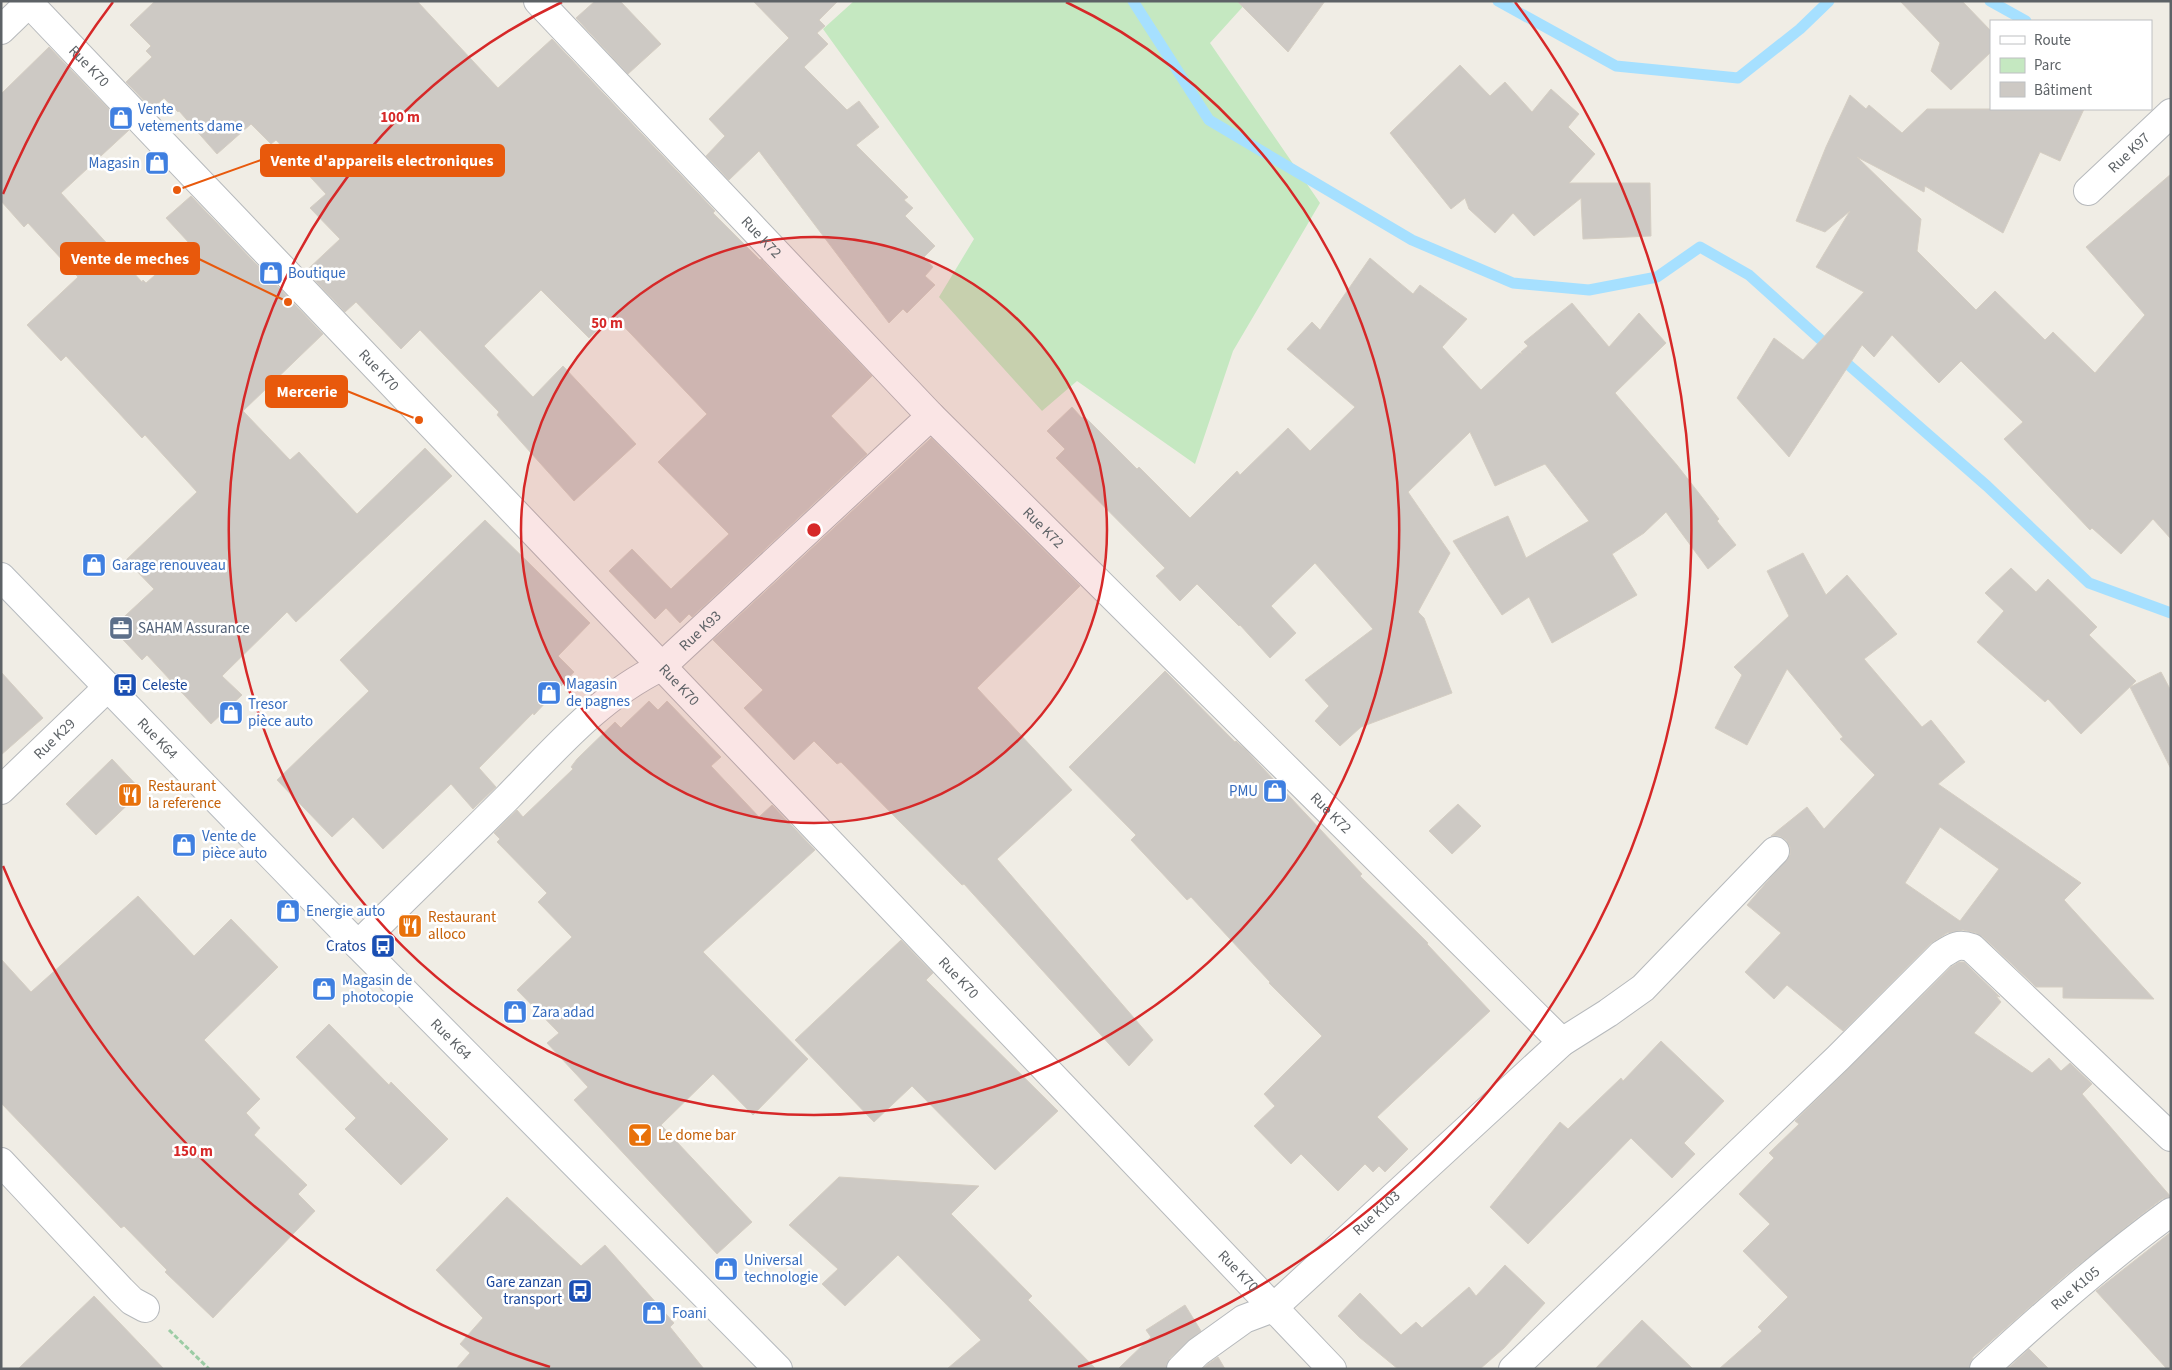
<svg xmlns="http://www.w3.org/2000/svg" width="2172" height="1370" viewBox="0 0 2172 1370" font-family="'Source Sans 3',sans-serif">
	<style>
		.green { fill: #c5e8c1 }
		.lines { fill: none; stroke-linecap: round; stroke-linejoin: round }
		.stream { stroke: #a6e0ff; stroke-width: 11 }
		.building { fill: #cdc9c4; stroke: #d5cec3; fill-rule: evenodd }
		.street-casing { stroke: #b6b9bc; stroke-width: 30 }
		.secondary-casing { stroke: #b7bbbf; stroke-width: 30 }
		.path { stroke: #9bcca4; stroke-width: 3; stroke-dasharray: 5 2.5; stroke-linecap: butt }
		.street { stroke: #fff; stroke-width: 28 }
		.secondary { stroke: #fff; stroke-width: 28 }
		.ring { fill: none; stroke: #d62828; stroke-width: 2.5 }
		.labels { text-anchor: middle; dominant-baseline: central; stroke-width: 5; stroke-linejoin: round; paint-order: stroke }
		.street-label { font-size: 15px; fill: #5d6266; stroke: #fff }
		.shop-label { font-size: 15px; fill: #366cbe; stroke: #fff; text-anchor: start }
		.service-label { font-size: 15px; fill: #4e5e75; stroke: #fff; text-anchor: start }
		.transit-label { font-size: 15px; fill: #164399; stroke: #fff; text-anchor: end }
		.food-label { font-size: 15px; fill: #c56008; stroke: #fff; text-anchor: start }
		.centre { fill: #d62828; stroke: #fff; stroke-width: 2.5 }
		.ring-label { font-size: 15px; text-anchor: middle; font-weight: bold; fill: #d62828; stroke: #fff; stroke-width: 5; stroke-linejoin: round; paint-order: stroke }
		.leader { fill: none; stroke: #e8590c; stroke-width: 2 }
		.callout-dot { fill: #e8590c; stroke: #fff; stroke-width: 2 }
		.callout { fill: #e8590c; stroke: #e8590c; stroke-width: 2 }
		.callout-label { font-size: 16px; text-anchor: middle; font-weight: bold; fill: #fff }
	</style>
	<rect width="100%" height="100%" fill="#f0ede5"/>
	<polygon class="green" points="854,1 1248,1 1210,43 1320,203 1233,351 1195,464 1077,381 1042,411 939,297 974,239 823,29"/>
	<g class="lines">
		<g class="stream">
			<polyline points="1133,1 1209,120 1412,240 1513,283 1589,290 1657,277 1700,247 1749,275 1851,367 1987,486 2089,583 2171,613"/>
			<polyline points="1498,1 1616,66 1738,78 1800,29 1829,1"/>
			<polyline points="1990,1 2026,21"/>
		</g>
	</g>
	<g class="building">
		<polygon points="155,1 417,1 498,88 552,39 715,211 713,213 760,260 761,259 872,376 831,416 867,454 692,617 689,614 680,623 666,608 655,619 609,571 632,549 671,589 729,534 658,462 707,414 613,315 589,338 541,290 484,346 533,397 563,366 636,444 574,501 497,415 499,412 420,330 401,349 356,302 345,312 306,271 340,239 310,208 326,194 276,140 271,144 251,124 217,154 179,111 178,112 164,98 152,109 126,82 152,57 146,51 151,46 130,25"/>
		<polygon points="595,1 620,1 661,44 628,74 576,18"/>
		<polygon points="753,1 838,1 819,20 825,26 817,33 828,44 804,67 847,110 859,101 879,127 856,145 908,197 904,200 913,208 905,216 935,246 924,257 933,267 925,276 935,285 907,313 903,309 889,323 759,151 729,180 706,156 725,136 709,119 789,38"/>
		<polygon points="1237,1 1325,1 1288,52"/>
		<polygon points="1900,1 1962,1 1991,31 1991,52 1951,90 1931,71 1940,43"/>
		<polygon points="49,47 129,130 61,193 142,282 143,280 146,283 190,244 166,218 191,196 323,334 243,411 290,460 299,452 357,514 425,448 452,476 296,622 287,612 222,676 242,695 211,724 147,655 142,660 112,628 154,589 126,560 197,492 145,435 142,438 66,356 61,361 27,325 78,277 28,223 24,227 1,201 1,94"/>
		<polygon points="1460,65 1490,96 1505,82 1532,112 1551,89 1579,114 1568,127 1595,154 1569,183 1650,183 1651,236 1583,239 1581,198 1534,236 1513,213 1495,233 1469,209 1465,198 1451,209 1390,133"/>
		<polygon points="1850,95 1866,109 1869,105 1902,133 1927,109 2084,109 2060,161 2040,152 2003,233 1925,186 1924,192 1857,157 1921,219 1917,251 1976,310 1995,291 2045,340 2053,332 2095,373 2145,315 2086,247 2171,174 2171,539 2153,519 2121,554 2092,528 2090,530 2004,439 2023,422 1961,361 1939,383 1892,335 1874,357 1862,345 1789,457 1737,398 1774,338 1803,360 1864,292 1816,267 1850,211 1825,232 1796,221 1826,147"/>
		<polygon points="1370,258 1413,294 1420,285 1467,319 1442,347 1481,390 1520,353 1522,354 1521,352 1528,346 1524,342 1572,303 1609,347 1639,313 1666,343 1615,393 1677,465 1719,519 1717,521 1736,545 1708,569 1666,512 1644,533 1612,554 1637,595 1552,643 1529,597 1502,615 1453,541 1508,516 1526,558 1589,521 1545,464 1495,486 1470,432 1408,492 1450,553 1418,612 1424,618 1452,693 1361,727 1340,746 1315,721 1329,706 1305,680 1373,629 1315,563 1271,606 1296,633 1270,658 1240,625 1239,626 1197,584 1180,601 1156,576 1165,568 1056,458 1065,449 1047,431 1072,407 1082,418 1084,416 1137,469 1139,467 1190,518 1237,471 1240,475 1288,428 1310,451 1355,407 1287,349 1312,322 1320,330"/>
		<polygon points="931,438 1080,586 977,688 1072,790 997,859 1153,1040 1129,1066 964,884 962,885 841,762 837,764 814,741 794,760 744,708 763,690 713,640"/>
		<polygon points="485,520 590,623 558,656 574,672 534,715 533,713 479,768 496,787 473,809 451,784 383,849 353,817 332,837 277,780 369,691 340,660"/>
		<path d="M 1803,553 L 1826,595 L 1847,575 L 1897,634 L 1864,659 L 1922,727 L 1931,720 L 1965,762 L 1938,784 L 2081,883 L 2064,900 L 2154,999 L 2063,998 L 2063,987 L 2036,987 L 1983,937 L 1976,933 L 1963,930 L 1947,933 L 1930,944 L 1843,1031 L 1787,985 L 1774,999 L 1745,972 L 1781,933 L 1747,905 L 1790,855 L 1790,847 L 1786,840 L 1779,836 L 1771,836 L 1807,807 L 1824,829 L 1875,775 L 1840,739 L 1843,737 L 1787,669 L 1747,745 L 1715,728 L 1742,675 L 1734,667 L 1789,616 L 1767,571 ZM 1940,827 L 1999,869 L 1960,921 L 1905,883 Z"/>
		<polygon points="2011,568 2036,592 2048,579 2097,627 2089,635 2136,681 2081,734 2048,699 2045,702 1977,642 2004,611 1985,593"/>
		<polygon points="1165,671 1235,742 1236,741 1246,750 1305,813 1362,874 1360,876 1428,943 1427,944 1490,1011 1377,1117 1408,1149 1385,1172 1379,1166 1373,1172 1365,1164 1338,1191 1301,1154 1291,1164 1254,1126 1275,1106 1264,1094 1322,1036 1269,983 1270,982 1191,897 1187,900 1131,840 1136,835 1069,767"/>
		<polygon points="1,672 43,718 1,755"/>
		<polygon points="2161,672 2171,691 2171,769 2130,687"/>
		<polygon points="649,701 658,710 667,701 721,757 711,766 759,817 772,805 815,850 703,952 808,1059 753,1115 713,1074 661,1125 752,1222 717,1254 574,1100 588,1087 547,1043 559,1033 517,990 572,937 538,902 547,893 497,842 500,839 494,833 517,810 523,817 573,769 571,767 577,759 615,722 621,728"/>
		<polygon points="112,759 142,791 96,835 66,804"/>
		<polygon points="1458,804 1481,826 1452,854 1429,831"/>
		<polygon points="138,896 194,956 231,919 278,967 204,1040 260,1099 246,1113 260,1128 254,1135 307,1185 298,1194 315,1211 213,1318 165,1272 167,1270 124,1226 121,1228 1,1103 1,959 31,992"/>
		<polygon points="901,940 933,973 926,980 1058,1111 995,1170 912,1086 874,1122 795,1040"/>
		<polygon points="1959,962 1964,962 2000,997 1996,996 2001,1002 1974,1033 2032,1073 2049,1058 2061,1071 2070,1063 2092,1084 2082,1094 2171,1197 2162,1199 2137,1218 2065,1276 1973,1357 1969,1369 1719,1369 1762,1331 1758,1327 1788,1297 1743,1251 1770,1224 1739,1194 1774,1158 1769,1153 1799,1124 1795,1121 1951,967"/>
		<polygon points="329,1024 389,1085 391,1082 448,1139 401,1185 345,1129 356,1118 296,1057"/>
		<polygon points="1661,1041 1724,1101 1684,1143 1695,1154 1672,1178 1631,1138 1528,1244 1490,1207 1560,1122 1568,1129 1621,1078 1623,1081"/>
		<polygon points="839,1177 979,1186 951,1214 1032,1296 1028,1300 1096,1369 947,1369 981,1340 898,1255 845,1306 822,1284 838,1269 789,1225"/>
		<polygon points="507,1197 581,1266 605,1245 674,1323 670,1327 704,1369 456,1369 470,1353 460,1344 483,1318 436,1270"/>
		<polygon points="2171,1232 2171,1369 2167,1369 2096,1291"/>
		<polygon points="1505,1265 1545,1303 1504,1348 1480,1369 1398,1369 1359,1337 1338,1316 1360,1293 1401,1335 1416,1322 1422,1328 1469,1287 1476,1296"/>
		<polygon points="94,1296 164,1369 18,1369"/>
		<polygon points="1185,1305 1201,1331 1170,1358 1166,1369 1118,1369 1151,1337 1146,1330"/>
		<polygon points="1642,1320 1693,1369 1595,1369"/>
		<polygon points="2029,1349 2049,1369 2007,1369 2017,1360"/>
		<polygon points="1218,1357 1225,1369 1203,1369 1208,1364"/>
	</g>
	<g class="lines">
		<defs>
			<g id="street">
				<path id="s1" d="M 27,1 L 1332,1369"/>
				<path id="s2" d="M 538,1 L 931,416 L 1562,1042"/>
				<polyline points="1,30 31,1"/>
				<path id="s3" d="M 2088,191 L 2171,113"/>
				<path id="s4" d="M 1,790 L 108,687"/>
				<path id="s5" d="M 358,945 C 408,895 458,847 508,797 C 554,750 600,696 661,667 L 931,416"/>
				<polyline points="1,1162 121,1290 132,1301 145,1308"/>
				<path id="s6" d="M 1181,1369 L 1198,1352 L 1244,1319 L 1273,1308 L 1562,1042 L 1608,1013 L 1643,988 L 1775,851"/>
				<path d="M 1513,1369 L 1838,1058 L 1941,955 C 1953,947 1958,943 1972,948 L 2171,1137"/>
				<path id="s7" d="M 1984,1369 C 2044,1314 2105,1260 2171,1212"/>
			</g>
			<g id="secondary">
				<path id="s8" d="M 1,577 L 358,945 L 778,1369"/>
			</g>
		</defs>
		<use href="#street" class="street-casing"/>
		<use href="#secondary" class="secondary-casing"/>
		<polyline class="path" points="169,1330 209,1369"/>
		<use href="#street" class="street"/>
		<use href="#secondary" class="secondary"/>
	</g>
	<circle cx="814" cy="530" r="293" fill="#d62828" fill-opacity=".12"/>
	<g class="ring">
		<circle cx="814" cy="530" r="293"/>
		<path d="M1066 2A585 585 0 1 1 562 2"/>
		<path d="M550 1367A878 878 0 0 1 3 866M3 194A878 878 0 0 1 113 2M1515 2A878 878 0 0 1 1078 1367"/>
	</g>
	<defs>
		<symbol id="shop-square" viewBox="-11 -11 22 22"><rect x="-9" y="-9" width="18" height="18" rx="4" fill="#3f7fe0" stroke="#fff"/><path d="M-5-2.5h2.3a2.7 3.5 0 0 1 5.4 0H5L5.5 6h-11ZM-1.5-2.5h3a1.5 2.3 0 0 0-3 0Z" fill="#fff"/></symbol>
		<symbol id="office-square" viewBox="-11 -11 22 22"><rect x="-9" y="-9" width="18" height="18" rx="4" fill="#5c6f8a" stroke="#fff"/><path d="M-6-3h4V-5.5h4V-3h4V5H-6ZM-1-4.5V-3h2v-1.5ZM-6 0V1H6V0Z" fill="#fff"/></symbol>
		<symbol id="bus-square" viewBox="-11 -11 22 22"><rect x="-9" y="-9" width="18" height="18" rx="4" fill="#1a4fb4" stroke="#fff"/><path d="M-5-6H5V4H4V6H2V4H-2V6H-4V4H-5ZM-3.5-4V0h7V-4ZM-3.5 1.2v1.5H-2V1.2ZM2 1.2v1.5H3.5V1.2Z" fill="#fff"/></symbol>
		<symbol id="restaurant-square" viewBox="-11 -11 22 22"><rect x="-9" y="-9" width="18" height="18" rx="4" fill="#e8710a" stroke="#fff"/><path d="M-5-6h1v4h1v-4h1v4h1v-4h1v5L-1.5 .5V6h-2V.5L-5-1ZM5-6V6H3V1.5H1.5Q1.5-4 5-6Z" fill="#fff"/></symbol>
		<symbol id="bar-square" viewBox="-11 -11 22 22"><rect x="-9" y="-9" width="18" height="18" rx="4" fill="#e8710a" stroke="#fff"/><path d="M-6-5H6L.8 .8V4.5H3.5V6h-7V4.5H-.8V.8Z" fill="#fff"/></symbol>
	</defs>
	<g fill-rule="evenodd">
		<use href="#shop-square" x="107" y="104" width="28" height="28"/>
		<use href="#shop-square" x="143" y="149" width="28" height="28"/>
		<use href="#shop-square" x="257" y="259" width="28" height="28"/>
		<use href="#shop-square" x="80" y="551" width="28" height="28"/>
		<use href="#office-square" x="107" y="614" width="28" height="28"/>
		<use href="#bus-square" x="111" y="671" width="28" height="28"/>
		<use href="#shop-square" x="535" y="679" width="28" height="28"/>
		<use href="#shop-square" x="217" y="699" width="28" height="28"/>
		<use href="#shop-square" x="1261" y="777" width="28" height="28"/>
		<use href="#restaurant-square" x="116" y="781" width="28" height="28"/>
		<use href="#shop-square" x="170" y="831" width="28" height="28"/>
		<use href="#shop-square" x="274" y="897" width="28" height="28"/>
		<use href="#restaurant-square" x="396" y="912" width="28" height="28"/>
		<use href="#bus-square" x="369" y="932" width="28" height="28"/>
		<use href="#shop-square" x="310" y="975" width="28" height="28"/>
		<use href="#shop-square" x="501" y="998" width="28" height="28"/>
		<use href="#bar-square" x="626" y="1121" width="28" height="28"/>
		<use href="#shop-square" x="712" y="1255" width="28" height="28"/>
		<use href="#bus-square" x="566" y="1277" width="28" height="28"/>
		<use href="#shop-square" x="640" y="1299" width="28" height="28"/>
	</g>
	<g class="labels">
		<g class="street-label">
			<text stroke="none"><textPath href="#s1" startOffset="90">Rue K70</textPath></text>
			<text stroke="none"><textPath href="#s3" startOffset="56">Rue K97</textPath></text>
			<text stroke="none"><textPath href="#s2" startOffset="325">Rue K72</textPath></text>
			<text stroke="none"><textPath href="#s1" startOffset="510">Rue K70</textPath></text>
			<text stroke="none"><textPath href="#s2" startOffset="730">Rue K72</textPath></text>
			<text stroke="none"><textPath href="#s5" startOffset="466">Rue K93</textPath></text>
			<text stroke="none"><textPath href="#s1" startOffset="945">Rue K70</textPath></text>
			<text stroke="none"><textPath href="#s4" startOffset="74">Rue K29</textPath></text>
			<text stroke="none"><textPath href="#s8" startOffset="225">Rue K64</textPath></text>
			<text stroke="none"><textPath href="#s2" startOffset="1135">Rue K72</textPath></text>
			<text stroke="none"><textPath href="#s1" startOffset="1350">Rue K70</textPath></text>
			<text stroke="none"><textPath href="#s8" startOffset="645">Rue K64</textPath></text>
			<text stroke="none"><textPath href="#s6" startOffset="252">Rue K103</textPath></text>
			<text stroke="none"><textPath href="#s1" startOffset="1755">Rue K70</textPath></text>
			<text stroke="none"><textPath href="#s7" startOffset="122">Rue K105</textPath></text>
		</g>
		<g class="shop-label">
			<text x="138" y="109">Vente<tspan x="138" dy="17">vetements dame</tspan></text>
			<text x="140" y="163" text-anchor="end">Magasin</text>
			<text x="288" y="273">Boutique</text>
			<text x="112" y="565">Garage renouveau</text>
			<text x="566" y="684">Magasin<tspan x="566" dy="17">de pagnes</tspan></text>
			<text x="248" y="704">Tresor<tspan x="248" dy="17">pièce auto</tspan></text>
			<text x="1258" y="791" text-anchor="end">PMU</text>
			<text x="202" y="836">Vente de<tspan x="202" dy="17">pièce auto</tspan></text>
			<text x="306" y="911">Energie auto</text>
			<text x="342" y="980">Magasin de<tspan x="342" dy="17">photocopie</tspan></text>
			<text x="532" y="1012">Zara adad</text>
			<text x="744" y="1260">Universal<tspan x="744" dy="17">technologie</tspan></text>
			<text x="672" y="1313">Foani</text>
		</g>
		<g class="service-label">
			<text x="138" y="628">SAHAM Assurance</text>
		</g>
		<g class="transit-label">
			<text x="142" y="685" text-anchor="start">Celeste</text>
			<text x="366" y="946">Cratos</text>
			<text x="562" y="1282">Gare zanzan<tspan x="562" dy="17">transport</tspan></text>
		</g>
		<g class="food-label">
			<text x="148" y="786">Restaurant<tspan x="148" dy="17">la reference</tspan></text>
			<text x="428" y="917">Restaurant<tspan x="428" dy="17">alloco</tspan></text>
			<text x="658" y="1135">Le dome bar</text>
		</g>
	</g>
	<circle cx="814" cy="530" r="8" class="centre"/>
	<g class="ring-label">
		<text x="400" y="122">100 m</text>
		<text x="607" y="328">50 m</text>
		<text x="193" y="1156">150 m</text>
	</g>
	<path class="leader" d="M177 190L261 160M288 302L199 259M419 420L347 391"/>
	<g class="callout-dot">
		<circle cx="177" cy="190" r="5"/>
		<circle cx="288" cy="302" r="5"/>
		<circle cx="419" cy="420" r="5"/>
	</g>
	<g class="callout">
		<rect x="261" y="145" width="243" height="31" rx="5"/>
		<rect x="61" y="243" width="138" height="31" rx="5"/>
		<rect x="266" y="376" width="81" height="31" rx="5"/>
	</g>
	<g class="callout-label">
		<text x="382" y="166">Vente d'appareils electroniques</text>
		<text x="130" y="264">Vente de meches</text>
		<text x="307" y="397">Mercerie</text>
	</g>
	<rect width="2172" height="1370" fill="none" stroke="#5d6266" stroke-width="5"/>
	<rect x="1990" y="20" width="162" height="90" fill="#ffffff" stroke="#bec0c2"/>
	<rect x="2000" y="36" width="25" height="8" fill="#ffffff" stroke="#bec0c2"/>
	<text x="2034" y="45" font-size="15" fill="#5d6266">Route</text>
	<rect x="2000" y="58" width="25" height="15" fill="#c5e8c1" stroke="#bec0c2"/>
	<text x="2034" y="70" font-size="15" fill="#5d6266">Parc</text>
	<rect x="2000" y="82" width="25" height="15" fill="#cdc9c4" stroke="#bec0c2"/>
	<text x="2034" y="95" font-size="15" fill="#5d6266">Bâtiment</text>
</svg>
